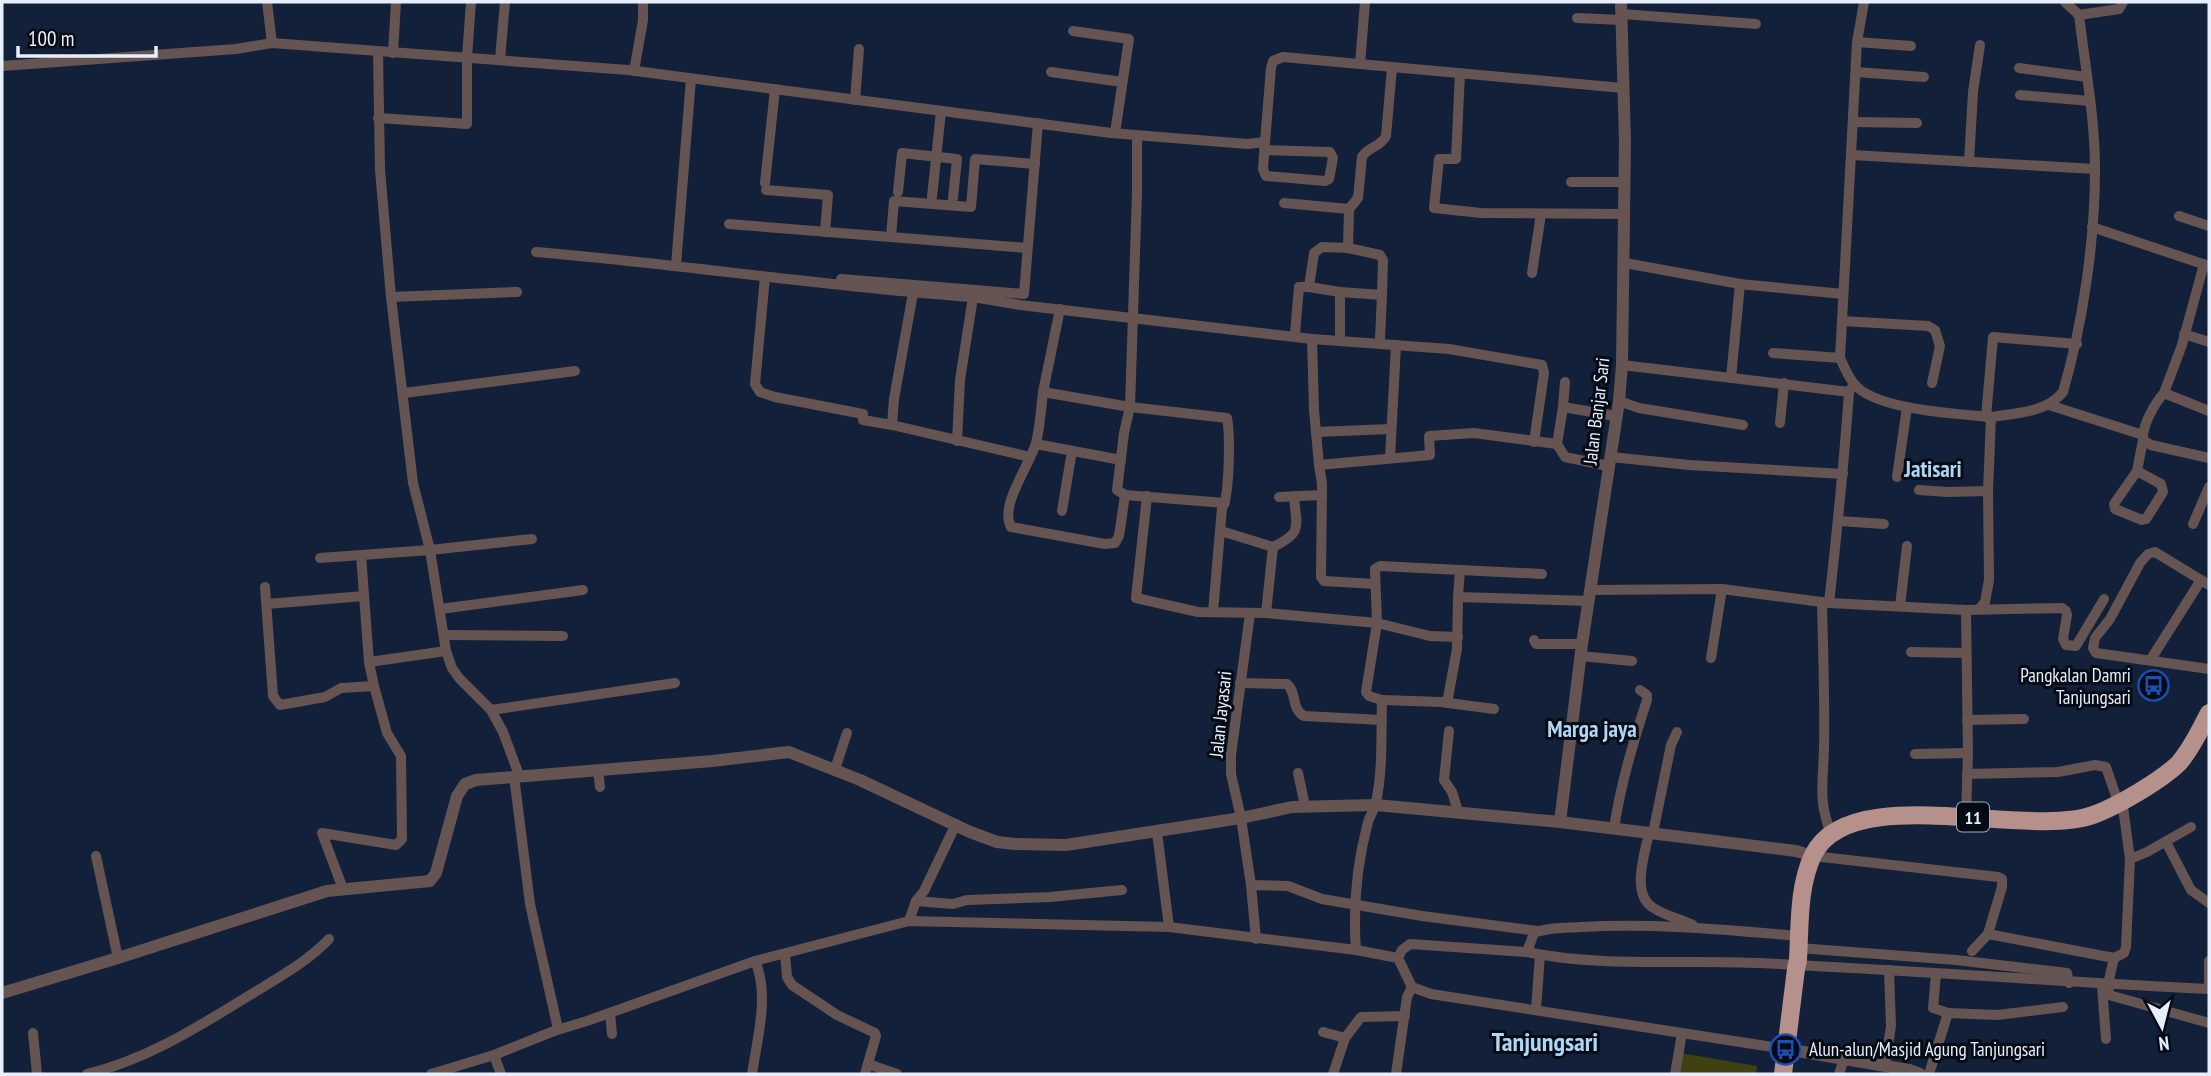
<svg xmlns="http://www.w3.org/2000/svg" width="2211" height="1076" viewBox="0 0 2211 1076" font-family="'PT Sans Narrow',sans-serif">
	<style>
		.green { fill: #3f4210 }
		.lines { fill: none; stroke-linecap: round; stroke-linejoin: round }
		.minor { stroke: #655452; stroke-width: 10 }
		.tertiary { stroke: #655452; stroke-width: 12 }
		.trunk { stroke: #b6918c; stroke-width: 18 }
		.trunk-bridge { stroke: #b6918c; stroke-width: 18 }
		.labels { text-anchor: middle; dominant-baseline: central; stroke-width: 6; stroke-linejoin: round; paint-order: stroke }
		.shield { fill: #050b15; stroke: #a3abb7; stroke-width: 2 }
		.shield-label { font-size: 18px; font-weight: bold; fill: #e7effc }
		.street-label { font-size: 19px; fill: #e7effc; stroke: #050b15 }
		.poi-label { font-size: 19px; fill: #e7effc; stroke: #050b15; text-anchor: end }
		.quarter-label { font-size: 23px; font-weight: bold; fill: #aed7f5; stroke: #050b15 }
		.district-label { font-size: 26px; font-weight: bold; fill: #aed7f5; stroke: #050b15 }
	</style>
	<rect width="100%" height="100%" fill="#122139"/>
	<polygon class="green" points="1680,1053 1757,1066 1756,1074 1676,1074"/>
	<g class="lines">
		<g class="minor">
			<polyline points="267,2 272,43"/>
			<path d="M 1864,2 L 1857,42 L 1840,358 C 1845,368 1849,380 1857,387 C 1881,410 1958,414 1991,417"/>
			<polyline points="1622,14 1756,24"/>
			<polyline points="2079,15 2119,9 2123,2"/>
			<polyline points="1577,18 1622,20"/>
			<polyline points="1073,31 1129,39 1115,133"/>
			<polyline points="1857,42 1911,46"/>
			<polyline points="378,52 380,170 391,297 413,483 430,550 446,651 452,668 459,678 491,710 503,732 519,775"/>
			<polyline points="393,53 396,2"/>
			<polyline points="500,59 505,2"/>
			<polyline points="1360,64 1365,2"/>
			<polyline points="2,66 236,49 272,43 628,70 1111,133 1247,144 1265,142 1271,68 1273,61 1283,57 1623,88"/>
			<polyline points="2019,68 2087,77"/>
			<polyline points="634,71 643,20 643,2"/>
			<polyline points="1051,72 1122,82"/>
			<polyline points="1856,72 1924,77"/>
			<polyline points="1460,73 1456,159 1439,159 1434,208 1481,213 1623,214"/>
			<polyline points="2020,95 2090,101"/>
			<polyline points="855,100 859,49"/>
			<polyline points="378,118 467,124 467,57 471,2"/>
			<polyline points="1855,122 1917,123"/>
			<polyline points="1137,136 1137,192 1130,407 1124,433 1117,490 1125,495 1225,503"/>
			<polyline points="1264,150 1330,152 1333,158 1329,179 1325,181 1266,176 1263,169 1265,142"/>
			<path d="M 1852,155 C 1933,160 2014,165 2095,169"/>
			<polyline points="1969,162 1973,92 1980,45"/>
			<polyline points="1571,182 1625,182"/>
			<polyline points="765,183 775,89"/>
			<polyline points="766,190 828,195 825,232"/>
			<polyline points="898,192 902,153 957,159 953,198"/>
			<polyline points="932,197 941,111"/>
			<polyline points="1284,203 1349,209"/>
			<polyline points="2179,216 2209,226"/>
			<polyline points="729,224 1027,248"/>
			<polyline points="2092,227 2209,266"/>
			<polyline points="891,237 894,201 971,207 975,159 1035,164"/>
			<path d="M 536,252 C 682,264 827,287 973,297"/>
			<polyline points="1625,263 1740,284 1843,294"/>
			<polyline points="2204,264 2182,345 2164,393 2209,411"/>
			<polyline points="676,265 691,79"/>
			<polyline points="1532,273 1541,214"/>
			<polyline points="765,277 755,384 760,392 775,397 863,414 863,420 892,425"/>
			<polyline points="841,279 1024,294 1038,123"/>
			<path d="M 1340,292 L 1309,287 L 1314,253 L 1322,247 L 1348,248 L 1349,209 L 1358,198 L 1362,157 C 1368,146 1380,148 1386,136 L 1392,68"/>
			<polyline points="913,293 894,399 892,425 1030,457"/>
			<polyline points="391,297 517,292"/>
			<polyline points="1842,321 1928,326 1935,330 1940,346 1932,383"/>
			<polyline points="1295,333 1299,287 1309,287"/>
			<polyline points="2184,334 2209,342"/>
			<polyline points="1340,335 1340,292 1382,295 1383,260 1380,255 1348,248"/>
			<polyline points="1380,339 1382,295"/>
			<polyline points="1773,353 1840,358"/>
			<polyline points="1622,365 1849,392"/>
			<polyline points="1731,378 1740,284"/>
			<polyline points="1565,382 1563,407 1557,444 1565,457 1608,466"/>
			<polyline points="1043,392 1060,309"/>
			<polyline points="404,393 575,371"/>
			<path d="M 2164,393 C 2155,403 2142,425 2143,440 L 2151,445 L 2209,458"/>
			<polyline points="1619,401 1639,408 1743,425"/>
			<polyline points="2049,405 2143,435"/>
			<polyline points="1563,407 1615,416"/>
			<polyline points="1986,417 1993,337 2077,344"/>
			<polyline points="1780,423 1784,383"/>
			<polyline points="1316,432 1391,429"/>
			<polyline points="957,441 960,380 973,297 1020,305 1312,339"/>
			<polyline points="1534,442 1544,373 1542,365 1449,349 1312,339 1314,410 1319,465 1430,455 1429,436 1474,433 1557,444"/>
			<polyline points="1036,444 1121,460"/>
			<polyline points="1611,457 1689,465 1843,474"/>
			<polyline points="1390,458 1396,345"/>
			<polyline points="1319,465 1322,484 1321,577 1324,581 1375,584"/>
			<polyline points="2137,471 2161,484 2163,492 2146,519 2142,520 2115,509 2114,504 2137,471 2143,440"/>
			<polyline points="1897,477 1907,407"/>
			<polyline points="1919,490 1948,492 1988,491"/>
			<path d="M 1125,495 L 1119,536 L 1115,543 L 1105,544 L 1011,527 C 999,505 1030,465 1036,443 C 1040,427 1041,409 1043,392 L 1130,407 L 1227,418 C 1230,433 1230,497 1222,508 L 1213,612"/>
			<path d="M 1147,496 L 1136,598 L 1198,612 L 1266,613 L 1377,623 L 1366,692 L 1369,696 L 1382,700 C 1381,733 1383,770 1376,802 C 1375,809 1370,815 1368,822 C 1357,863 1353,909 1356,950"/>
			<polyline points="1279,497 1322,495"/>
			<polyline points="1062,511 1072,451"/>
			<polyline points="1839,521 1884,524"/>
			<polyline points="2193,524 2209,487"/>
			<polyline points="1221,531 1273,547 1266,613"/>
			<path d="M 1273,547 C 1304,532 1296,527 1294,496"/>
			<polyline points="320,558 430,550 532,539"/>
			<polyline points="2209,585 2155,552 2148,554 2140,563 2110,619 2095,638 2093,648 2096,653 2209,669"/>
			<polyline points="265,587 273,696 280,705 325,697 341,688 374,686"/>
			<polyline points="1590,590 1722,589 1829,603 1966,610 2062,608 2066,611 2067,615 2063,639 2066,645 2076,646 2104,599"/>
			<polyline points="1458,597 1460,570"/>
			<path d="M 1822,602 C 1823,651 1825,700 1824,749 C 1823,784 1818,800 1831,834"/>
			<path d="M 1829,603 C 1837,532 1844,463 1849,392 L 1852,387"/>
			<polyline points="267,604 364,596"/>
			<polyline points="1900,606 1907,546"/>
			<path d="M 1980,608 L 1985,602 L 1989,580 L 1988,491 L 1991,417 C 2016,413 2046,413 2063,392 C 2083,323 2095,241 2095,169 C 2095,118 2085,66 2079,15 L 2065,2"/>
			<polyline points="440,609 583,590"/>
			<polyline points="1966,610 1968,753 1966,816"/>
			<polyline points="1250,614 1231,755 1231,774 1241,818 1251,885"/>
			<polyline points="444,635 563,636"/>
			<polyline points="1458,637 1430,636 1377,623 1375,569 1380,566 1542,574"/>
			<polyline points="1534,640 1536,644 1582,644"/>
			<polyline points="1911,652 1965,653"/>
			<polyline points="1581,656 1632,661"/>
			<polyline points="1711,658 1722,589"/>
			<polyline points="2151,659 2201,580"/>
			<polyline points="369,662 446,651"/>
			<path d="M 1240,683 L 1287,684 C 1297,692 1291,709 1304,716 L 1382,720"/>
			<polyline points="1382,700 1441,702 1494,709"/>
			<polyline points="1447,703 1457,649 1458,597 1589,601"/>
			<polyline points="491,710 675,683"/>
			<polyline points="1967,720 2024,719"/>
			<polyline points="1449,731 1444,780 1452,792 1458,811"/>
			<polyline points="1915,754 1968,753"/>
			<polyline points="835,769 847,733"/>
			<polyline points="598,770 600,787"/>
			<polyline points="1298,773 1305,806"/>
			<polyline points="1967,774 2058,772 2095,765 2106,767 2118,802"/>
			<polyline points="514,776 530,904 558,1029"/>
			<polyline points="2122,800 2130,859 2126,947 2124,953 2114,958 2108,984 2109,995 2209,1023"/>
			<path d="M 1614,828 C 1621,783 1633,743 1647,700 L 1647,695 L 1640,690"/>
			<polyline points="1157,832 1169,927"/>
			<path d="M 1649,833 C 1645,853 1631,893 1652,907 C 1663,915 1680,919 1693,925"/>
			<polyline points="1653,833 1671,745 1677,732"/>
			<polyline points="2166,842 2191,890 2209,903"/>
			<polyline points="96,856 118,958"/>
			<polyline points="1813,856 1998,877 2002,879 2002,887 1988,934 2114,958"/>
			<polyline points="2130,859 2147,852 2191,827"/>
			<polyline points="343,889 322,833 396,845 402,839 401,756 387,733 374,686 369,662 361,555"/>
			<polyline points="916,901 953,904 967,900 1050,897 1122,890"/>
			<polyline points="909,921 916,901 924,891 956,824"/>
			<polyline points="1256,939 1251,885 1288,886 1322,899 1422,916 1538,931"/>
			<polyline points="1799,948 1956,960 2067,973 2069,983"/>
			<polyline points="1972,951 1988,934"/>
			<path d="M 1527,952 C 1603,968 1682,959 1759,963 C 1909,970 2059,982 2209,989"/>
			<polyline points="785,954 787,977 792,985 837,1015 875,1033 876,1036 865,1074"/>
			<path d="M 1398,958 L 1402,950 L 1410,944 L 1527,952 L 1534,933 C 1548,927 1567,928 1582,927 C 1655,923 1727,930 1799,936"/>
			<polyline points="2209,961 2209,982"/>
			<polyline points="2102,986 2106,1039"/>
			<polyline points="1536,1009 1540,955"/>
			<polyline points="610,1013 612,1034"/>
			<polyline points="1948,1013 1997,1015 2063,1007"/>
			<polyline points="1323,1032 1345,1038"/>
			<polyline points="33,1033 37,1074"/>
			<polyline points="494,1055 501,1074"/>
			<polyline points="868,1064 897,1074"/>
			<polyline points="1885,1065 1891,1026 1889,970"/>
			<path d="M 87,1074 C 149,1059 201,1025 255,992 C 281,976 308,961 329,939"/>
			<polyline points="431,1074 494,1055 554,1031 587,1021 755,961 909,921 1169,927 1356,950 1398,958 1412,987 1431,994 1682,1033"/>
			<path d="M 752,1074 C 757,1039 770,995 755,961"/>
			<polyline points="1333,1074 1345,1038 1361,1017 1405,1016"/>
			<polyline points="1396,1074 1407,997 1412,987"/>
			<polyline points="1675,1074 1682,1033 1786,1049"/>
			<polyline points="1839,1074 1844,1059"/>
			<polyline points="1929,1074 1948,1013 1933,1008 1936,974"/>
		</g>
		<g class="tertiary">
			<polyline points="1560,822 1582,644 1619,401 1622,365 1625,142 1621,2"/>
			<polyline points="2,993 118,958 327,891 430,881 436,873 457,796 465,784 476,780 712,761 789,752 860,780 970,832 997,842 1015,844 1066,845 1241,818 1292,807 1376,805 1560,822 1796,851 1813,856"/>
			<polyline points="1786,1049 1909,1070 1920,1074"/>
		</g>
		<g class="trunk">
			<path d="M 1798,960 C 1800,925 1798,887 1813,855 C 1850,780 2025,839 2093,815 C 2116,807 2162,780 2179,763 C 2192,748 2200,730 2209,713"/>
			<polyline points="1783,1074 1796,969"/>
		</g>
		<polyline class="trunk-bridge" points="1796,969 1798,960"/>
	</g>
	<defs>
		<symbol id="bus-ring" viewBox="-11 -11 22 22"><circle r="9.5" fill="#050b15" stroke="#1a4fb4" stroke-width="1.5"/><path d="M-5-6H5V4H4V6H2V4H-2V6H-4V4H-5ZM-3.5-4V0h7V-4ZM-3.5 1.2v1.5H-2V1.2ZM2 1.2v1.5H3.5V1.2Z" fill="#1a4fb4"/></symbol>
	</defs>
	<g fill-rule="evenodd">
		<use href="#bus-ring" x="2136" y="668" width="35" height="35"/>
		<use href="#bus-ring" x="1768" y="1032" width="35" height="35"/>
	</g>
	<g class="labels">
		<rect class="shield" x="1957" y="802.5" width="32" height="29" rx="5"/>
		<g class="shield-label">
			<text x="1973" y="817">11</text>
		</g>
		<g class="street-label">
			<text transform="translate(1596 411) rotate(-83)">Jalan Banjar Sari</text>
			<text transform="translate(1220 714) rotate(-84)">Jalan Jayasari</text>
		</g>
		<g class="poi-label">
			<text x="2131" y="675">Pangkalan Damri<tspan x="2131" dy="22">Tanjungsari</tspan></text>
			<text x="1809" y="1049" text-anchor="start">Alun-alun/Masjid Agung Tanjungsari</text>
		</g>
		<g class="quarter-label">
			<text x="1933" y="468">Jatisari</text>
			<text x="1592" y="728">Marga jaya</text>
		</g>
		<g class="district-label">
			<text x="1545" y="1041">Tanjungsari</text>
		</g>
	</g>
	<rect width="2211" height="1076" fill="none" stroke="#e7effc" stroke-width="7"/>
	<g transform="translate(2162 1027) rotate(173)" stroke="#050b15" stroke-width="5" paint-order="stroke">
	<path d="M0-5L12 26L0 18L-12 26Z" fill="#e7effc"/>
	<text y="-10" font-size="19" font-weight="bold" text-anchor="middle" fill="#e7effc">N</text>
	</g>
	<path d="M18 46v10h138v-10" fill="none" stroke="#e7effc" stroke-width="3.5"/>
	<text x="28" y="46" font-size="21" fill="#e7effc" stroke="#050b15" stroke-width="5" paint-order="stroke">100 m</text>
</svg>
